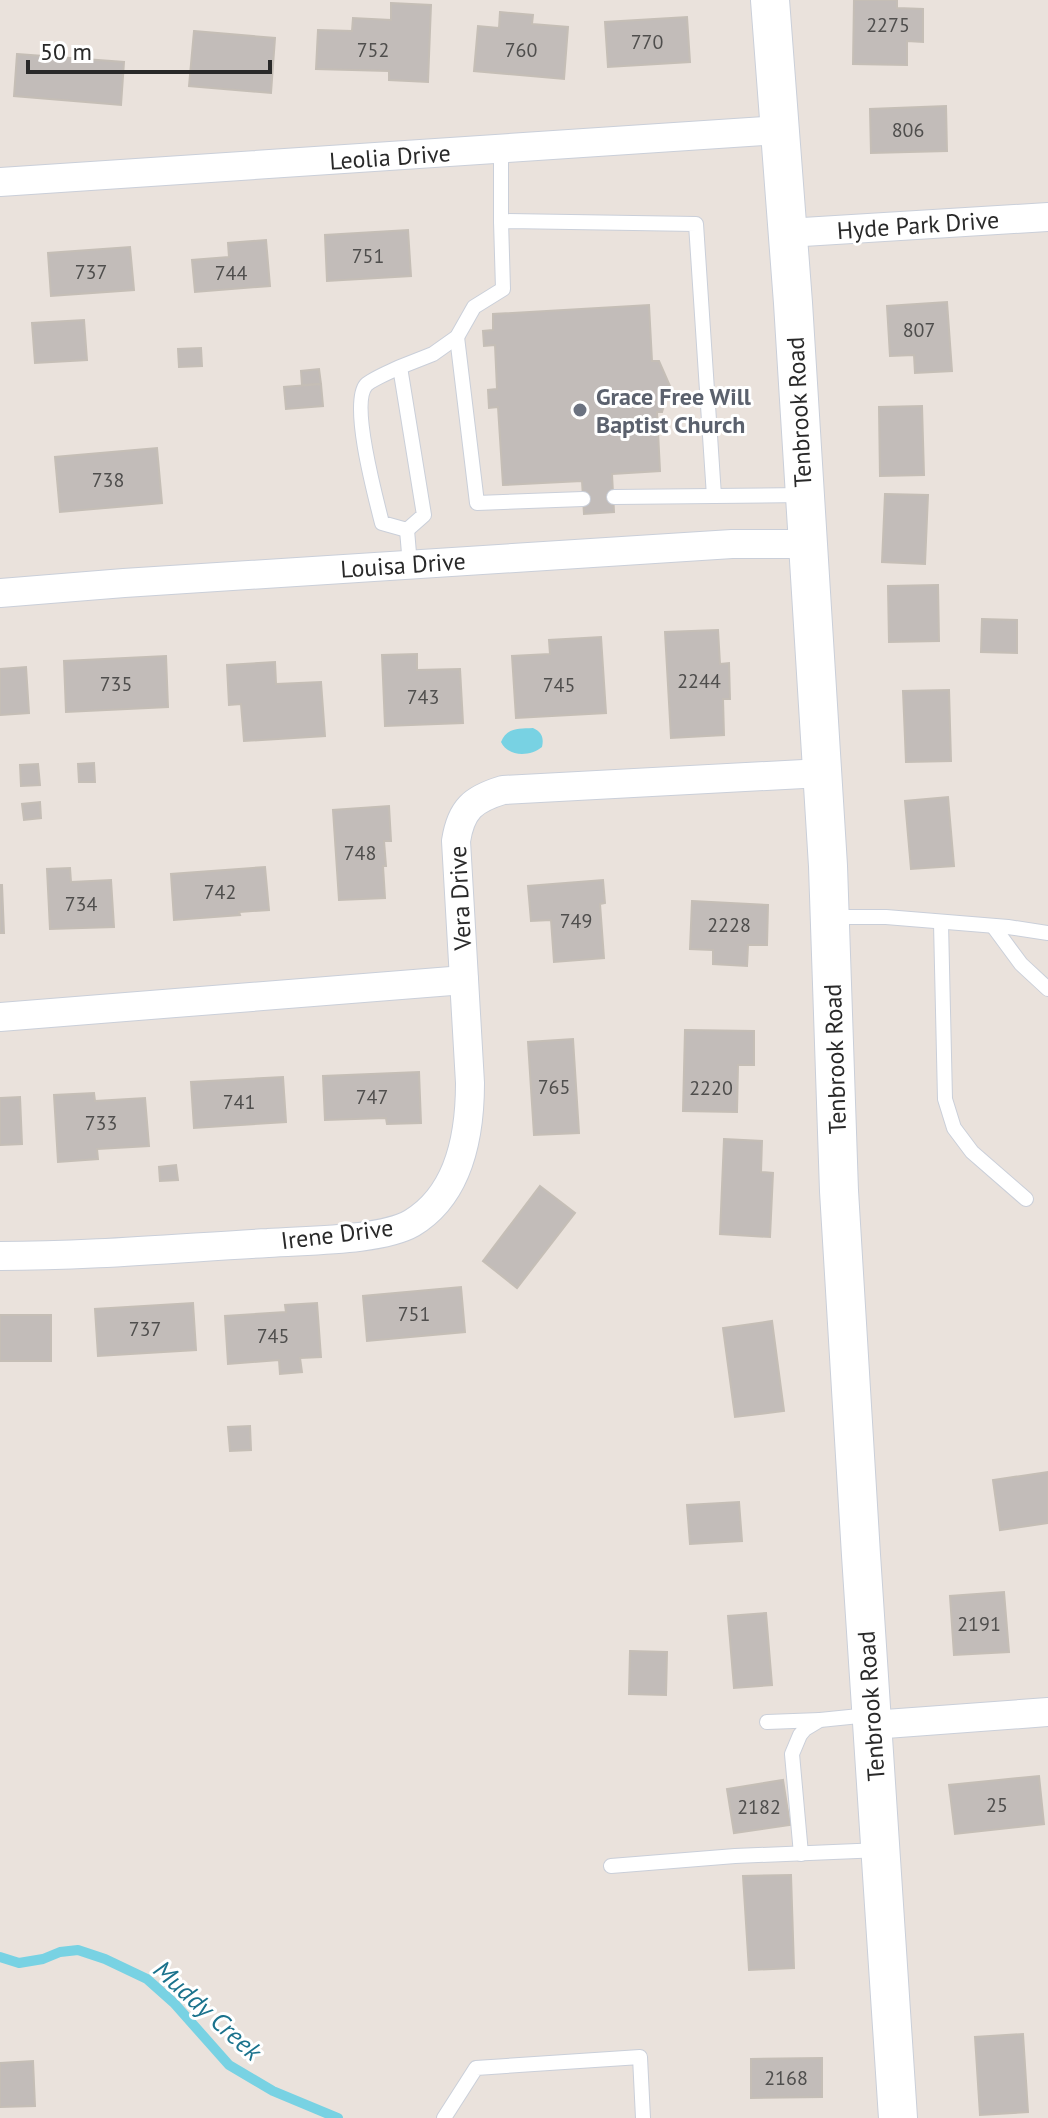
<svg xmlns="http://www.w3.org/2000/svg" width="1048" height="2118" viewBox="0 0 1048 2118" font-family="'PT Sans',sans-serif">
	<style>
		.water { fill: #78d2e3 }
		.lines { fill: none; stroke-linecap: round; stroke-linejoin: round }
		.stream { stroke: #78d2e3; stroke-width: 10 }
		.building { fill: #c2bcb9; stroke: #c5beb6; stroke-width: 2 }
		.lane-casing { stroke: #cacfd9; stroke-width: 16 }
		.street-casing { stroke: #cacfd9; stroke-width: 30 }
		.secondary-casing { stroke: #cacfd9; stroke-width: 40 }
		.lane { stroke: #fff; stroke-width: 14 }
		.street { stroke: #fff; stroke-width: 28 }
		.secondary { stroke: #fff; stroke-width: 38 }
		.worship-dot { fill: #6b7280; stroke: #fff; stroke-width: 3 }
		.labels { text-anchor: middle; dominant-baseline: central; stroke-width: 6; stroke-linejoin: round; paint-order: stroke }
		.number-label { font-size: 20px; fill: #4f4e4d }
		.street-label { font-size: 24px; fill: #292929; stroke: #fff }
		.worship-label { font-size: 24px; font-weight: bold; fill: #5b616d; stroke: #fff; text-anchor: start }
		.water-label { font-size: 26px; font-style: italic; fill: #1a728c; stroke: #fff }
	</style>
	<rect width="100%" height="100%" fill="#eae2dc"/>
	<path class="water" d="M 533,728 C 542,732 544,738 542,747 C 530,757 508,757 501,742 C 507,727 519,729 533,728 Z"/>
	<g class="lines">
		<polyline class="stream" points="0,1957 19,1963 43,1959 60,1952 78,1950 105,1959 147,1979 174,2003 229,2065 273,2091 338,2118"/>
	</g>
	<g class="building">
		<polygon points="854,0 897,0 897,8 923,9 923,42 907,41 907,65 853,64"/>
		<polygon points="391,3 431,5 428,82 389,80 389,71 316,69 318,30 352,31 353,18 391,20"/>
		<polygon points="500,12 533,15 532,24 568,27 564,79 474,71 478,26 499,28"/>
		<polygon points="687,17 690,62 608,67 605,22"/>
		<polygon points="194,31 275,38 271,93 189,86"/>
		<polygon points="17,54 124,62 121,105 14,96"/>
		<polygon points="946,106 947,151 871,153 870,109"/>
		<polygon points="408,230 411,276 327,281 325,235"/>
		<polygon points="266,240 270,286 195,292 192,260 229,257 228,243"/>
		<polygon points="130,247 134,290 51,296 48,253"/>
		<polygon points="947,302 952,371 915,373 914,355 890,356 887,306"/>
		<polygon points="649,305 652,361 659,361 670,386 662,412 657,412 660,471 612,474 614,512 584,514 582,481 503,485 498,407 489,408 488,390 497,389 495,345 484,346 483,331 493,330 493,314"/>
		<polygon points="84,320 87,360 35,363 32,323"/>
		<polygon points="201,348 202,366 179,367 178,349"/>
		<polygon points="319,369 321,384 302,385 301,371"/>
		<polygon points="321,384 323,406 286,409 284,387"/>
		<polygon points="922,406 924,475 880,476 879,407"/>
		<polygon points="157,448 162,503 60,512 55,457"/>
		<polygon points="885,494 928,495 925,564 882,562"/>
		<polygon points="938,585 939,641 889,642 888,586"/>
		<polygon points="982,619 1017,620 1017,653 981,652"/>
		<polygon points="718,630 720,664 729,663 730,699 723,699 724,735 671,738 665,632"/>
		<polygon points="601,637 606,713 516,718 512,656 550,654 549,640"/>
		<polygon points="417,654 417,670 460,669 463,723 385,726 382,655"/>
		<polygon points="166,656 168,707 66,712 64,661"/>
		<polygon points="275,662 276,684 321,682 325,736 244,741 241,704 229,705 227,665"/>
		<polygon points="26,667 29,713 0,715 0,669"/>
		<polygon points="949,690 951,761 906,762 903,691"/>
		<polygon points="94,763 95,782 79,782 78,764"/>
		<polygon points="38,764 40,785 21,786 20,765"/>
		<polygon points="948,797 954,866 911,869 905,801"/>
		<polygon points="40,802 41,818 24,820 22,804"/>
		<polygon points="389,806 391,841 384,841 386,866 383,866 385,898 339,900 333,810"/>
		<polygon points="265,867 269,910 239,912 240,915 174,920 171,874"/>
		<polygon points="70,868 71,882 111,880 114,927 50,929 47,869"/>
		<polygon points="603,880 605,903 600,904 604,958 554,962 551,920 531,921 528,886"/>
		<polygon points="0,885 2,885 4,933 0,933"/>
		<polygon points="692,901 768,905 767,945 748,945 747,966 713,964 713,950 690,949"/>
		<polygon points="685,1030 754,1031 754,1065 738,1065 737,1112 683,1111"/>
		<polygon points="573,1039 579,1133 534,1135 528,1042"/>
		<polygon points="419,1072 421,1123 387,1124 386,1118 325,1120 323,1076"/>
		<polygon points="283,1077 286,1122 194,1128 191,1082"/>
		<polygon points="94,1093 95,1101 145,1098 149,1146 97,1149 98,1159 58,1162 54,1095"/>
		<polygon points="20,1097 22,1144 0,1145 0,1098"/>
		<polygon points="724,1139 762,1141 761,1172 773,1173 770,1237 720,1234"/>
		<polygon points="176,1165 178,1180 160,1181 159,1167"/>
		<polygon points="540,1186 575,1213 517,1288 483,1261"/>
		<polygon points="461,1287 465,1332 367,1341 363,1296"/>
		<polygon points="193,1303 196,1350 98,1356 95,1309"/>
		<polygon points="317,1303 321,1357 300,1358 302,1372 280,1374 279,1360 228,1364 225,1316 286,1312 285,1305"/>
		<rect x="0" y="1315" width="51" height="46"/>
		<polygon points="772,1321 784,1411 735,1417 723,1328"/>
		<polygon points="250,1426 251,1450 230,1451 228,1427"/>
		<polygon points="1048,1472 1048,1523 1000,1530 993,1480"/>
		<polygon points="739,1502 742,1541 690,1544 687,1505"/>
		<polygon points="1004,1592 1009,1652 954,1655 950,1596"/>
		<polygon points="766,1613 772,1685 734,1688 728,1616"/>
		<polygon points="630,1651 667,1652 666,1695 629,1694"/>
		<polygon points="1039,1776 1044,1824 955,1834 949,1785"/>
		<polygon points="783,1780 790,1825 734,1833 727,1789"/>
		<polygon points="791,1875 794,1968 749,1970 743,1876"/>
		<polygon points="1023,2034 1028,2112 980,2115 975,2037"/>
		<polygon points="822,2058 822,2097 751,2098 751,2059"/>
		<polygon points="33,2061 35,2106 0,2107 0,2063"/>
	</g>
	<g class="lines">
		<defs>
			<g id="lane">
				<polyline points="501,150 501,221"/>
				<polyline points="457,337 477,503 583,499"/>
				<path d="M 400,367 C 392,371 372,379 366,385 C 350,404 376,499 382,523 L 407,530 L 424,515 L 400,367 L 433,354 L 457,337 L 474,307 L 503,289 L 501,221 L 696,224 L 714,496 L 804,495"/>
				<polyline points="614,497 714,496"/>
				<polyline points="407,530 410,565"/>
				<polyline points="830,917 886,917 1008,927 1048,933"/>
				<polyline points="941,923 945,1099 954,1128 972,1152 1026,1199"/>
				<polyline points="993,926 1021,964 1048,989"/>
				<polyline points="767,1722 820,1720"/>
				<polyline points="801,1854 792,1754 800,1735 805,1729 820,1720 869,1715"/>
				<polyline points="611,1866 735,1856 881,1850"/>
				<polyline points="444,2118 476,2068 640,2057 643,2118"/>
			</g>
			<g id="street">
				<polyline points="0,182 779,130"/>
				<polyline points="787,233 1048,217"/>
				<polyline points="0,593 124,583 732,544 807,544"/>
				<polyline points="0,1017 464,980"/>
				<path d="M 0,1256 C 89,1256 179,1248 268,1243 C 306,1240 381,1241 412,1223 C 460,1194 470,1135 470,1083 L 456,841 C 461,809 473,799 503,790 L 822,773"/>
				<polyline points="872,1725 1048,1712"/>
			</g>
			<polyline id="secondary" points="770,0 793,303 828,866 839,1191 861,1555 898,2118"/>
		</defs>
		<use href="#lane" class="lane-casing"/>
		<use href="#street" class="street-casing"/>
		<use href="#secondary" class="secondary-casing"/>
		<use href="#lane" class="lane"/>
		<use href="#street" class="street"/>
		<use href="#secondary" class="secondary"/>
	</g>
	<circle class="worship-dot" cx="580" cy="410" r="8"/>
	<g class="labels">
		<g class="number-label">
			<text x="888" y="25">2275</text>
			<text x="647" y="42">770</text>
			<text x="373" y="50">752</text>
			<text x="521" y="50">760</text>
			<text x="908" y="130">806</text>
			<text x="368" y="256">751</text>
			<text x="91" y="272">737</text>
			<text x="231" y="273">744</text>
			<text x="919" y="330">807</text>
			<text x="108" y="480">738</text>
			<text x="699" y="681">2244</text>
			<text x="116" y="684">735</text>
			<text x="559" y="685">745</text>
			<text x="423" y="697">743</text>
			<text x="360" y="853">748</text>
			<text x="220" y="892">742</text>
			<text x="81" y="904">734</text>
			<text x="576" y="921">749</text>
			<text x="729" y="925">2228</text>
			<text x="554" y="1087">765</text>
			<text x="711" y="1088">2220</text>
			<text x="372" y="1097">747</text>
			<text x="239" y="1102">741</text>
			<text x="101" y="1123">733</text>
			<text x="414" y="1314">751</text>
			<text x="145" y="1329">737</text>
			<text x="273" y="1336">745</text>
			<text x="979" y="1624">2191</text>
			<text x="997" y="1805">25</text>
			<text x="759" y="1807">2182</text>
			<text x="786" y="2078">2168</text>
		</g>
		<g class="street-label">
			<text transform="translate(390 157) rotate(-4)">Leolia Drive</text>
			<text transform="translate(918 225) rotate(-4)">Hyde Park Drive</text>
			<text transform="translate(799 412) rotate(-93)">Tenbrook Road</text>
			<text transform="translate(403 565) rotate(-4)">Louisa Drive</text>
			<text transform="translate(460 898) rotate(-93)">Vera Drive</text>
			<text transform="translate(835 1059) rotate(-92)">Tenbrook Road</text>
			<text transform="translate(337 1234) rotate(-7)">Irene Drive</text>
			<text transform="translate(871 1706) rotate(-94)">Tenbrook Road</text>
		</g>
		<g class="worship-label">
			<text x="596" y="396">Grace Free Will<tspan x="596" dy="28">Baptist Church</tspan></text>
		</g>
		<g class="water-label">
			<text transform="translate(208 2010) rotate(42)">Muddy Creek</text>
		</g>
	</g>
	<path d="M28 60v12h242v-12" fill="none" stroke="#292929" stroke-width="4"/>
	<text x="40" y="60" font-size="24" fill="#292929" stroke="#ffffff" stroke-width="6" paint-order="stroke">50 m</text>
</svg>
